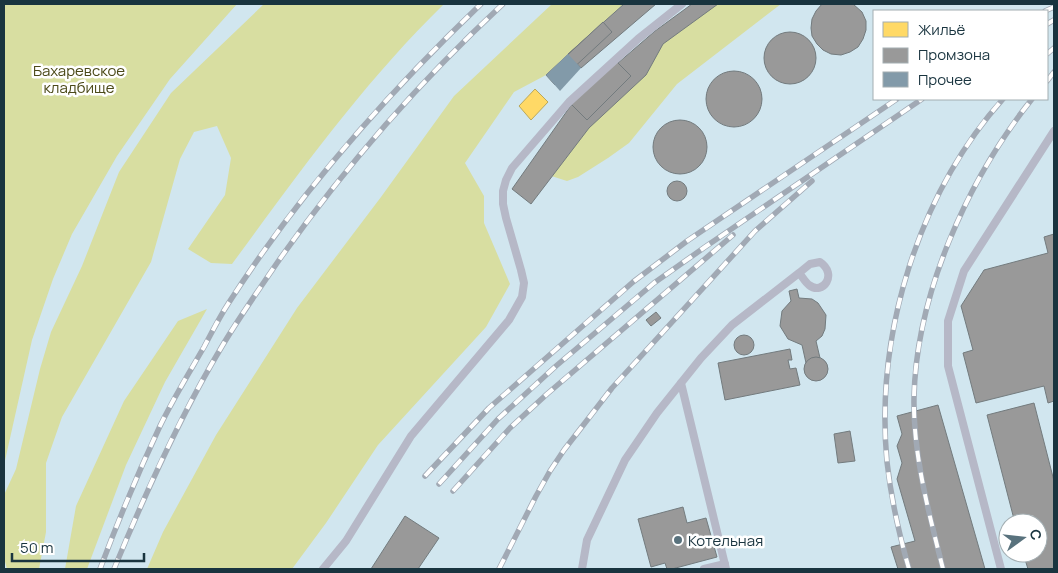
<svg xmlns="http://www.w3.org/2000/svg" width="1058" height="573" viewBox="0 0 1058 573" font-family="Manrope,sans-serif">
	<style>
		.green { fill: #d8dea1 }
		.homes { fill: #ffd966; stroke: #baa85a }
		.industry { fill: #999; stroke: #737b7e }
		.building { fill: #829aa9 }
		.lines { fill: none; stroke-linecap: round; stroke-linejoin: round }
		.service { stroke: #b6b8c7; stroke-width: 8 }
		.rail-casing { stroke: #a1a9b4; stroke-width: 5.5 }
		.rail { stroke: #fff; stroke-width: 4; stroke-dasharray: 11; stroke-linecap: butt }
		.poi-dot { fill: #59727d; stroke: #fff; stroke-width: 2 }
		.labels { text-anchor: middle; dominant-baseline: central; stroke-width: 5; stroke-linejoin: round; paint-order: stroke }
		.park-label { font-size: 15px; fill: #4b4918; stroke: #fff }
		.poi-label { font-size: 15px; fill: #19343f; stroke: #fff; text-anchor: start }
	</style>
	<rect width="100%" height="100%" fill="#d1e6ef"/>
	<g class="green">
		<polygon points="4,4 237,4 170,79 117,156 72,234 53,279 32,340 4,465"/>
		<path d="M 264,4 L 444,4 C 364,82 298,174 232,264 L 211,263 L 188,249 L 225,195 L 231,158 L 217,126 L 194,132 L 180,159 L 151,262 L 62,417 L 46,463 L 46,532 L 39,569 L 7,569 L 4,558 L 4,495 L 16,469 L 40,369 L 51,332 L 82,266 L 119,172 L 171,93 Z"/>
		<polygon points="552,4 624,4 546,75 514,92 465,163 484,196 484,223 510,284 486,327 378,445 326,523 292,569 147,569 163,532 216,435 297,308 381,197 454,96"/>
		<polygon points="701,4 781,4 677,84 629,143 608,158 578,177 567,181 545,174 639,53"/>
		<polygon points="207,309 165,382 126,465 87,569 65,569 76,506 124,401 178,321"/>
	</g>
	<polygon class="homes" points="535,89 548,102 531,120 519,106"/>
	<g class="industry">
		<polygon points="624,4 656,4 581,68 568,54"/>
		<polygon points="692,4 718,4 663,44 646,75 589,128 531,204 512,189 574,101 655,31"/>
		<polygon points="822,4 853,4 862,12 866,21 866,30 863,39 858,47 850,52 841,55 831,54 823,50 817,44 812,36 811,28 812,19 816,11"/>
		<polygon points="603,22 612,32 555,85 546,75"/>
		<circle cx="790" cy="58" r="26"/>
		<polygon points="615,60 631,76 587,120 571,104"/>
		<circle cx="734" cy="99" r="28"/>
		<circle cx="680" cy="147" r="27"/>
		<circle cx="677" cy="191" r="10"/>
		<polygon points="1054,234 1054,401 1048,403 1044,386 976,403 963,353 973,350 961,306 984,270 1048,253 1044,237"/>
		<polygon points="797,289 799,298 812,299 818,303 826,315 825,329 822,336 816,341 820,358 812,358 806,363 802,345 788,339 780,326 782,311 791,301 789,291"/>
		<polygon points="656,312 661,318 651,326 646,320"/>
		<circle cx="744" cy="345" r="10"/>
		<polygon points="790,349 792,360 788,360 790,369 796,368 800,385 725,400 718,363"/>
		<circle cx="816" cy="369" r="12"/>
		<polygon points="1034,403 1054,481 1054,569 1028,569 1023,553 1038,553 1038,523 1015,523 987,415"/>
		<polygon points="938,405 985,569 898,569 891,547 915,541 897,479 902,463 897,446 902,434 897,416"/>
		<polygon points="850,431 855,461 838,463 834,434"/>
		<polygon points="683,507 687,523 706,518 717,557 672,569 667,569 665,563 651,567 638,519"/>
		<polygon points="405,516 439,538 418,569 371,569"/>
	</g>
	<polygon class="building" points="568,54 581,68 560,91 546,75"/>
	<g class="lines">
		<g class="service">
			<polyline points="323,569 346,541 411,436 509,320 522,297 524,283 521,270 506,218 503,204 503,191 506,180 512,168 569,102 638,39 682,4"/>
			<polyline points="582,569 587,540 625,460 657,413 681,383"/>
			<polyline points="704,569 725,564"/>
			<path d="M 726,569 L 681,383 L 701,358 L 732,325 L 799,273 L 810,264 L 820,262 C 838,274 823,296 809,285 C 805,282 802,276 799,273"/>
			<polyline points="1001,569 948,366 948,321 964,271 1054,131"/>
		</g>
		<defs>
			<g id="rail">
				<polyline points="1045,11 1054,7"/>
				<polyline points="1047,24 1054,20"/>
				<polyline points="1047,54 1054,48"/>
				<polyline points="1047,81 1054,72"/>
				<polyline points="425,476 489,408 633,282 687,241 897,99"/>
				<polyline points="439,484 498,419 556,366 654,283 705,247 922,99"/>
				<polyline points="453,491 510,428 547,394 733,235"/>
				<path d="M 100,569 C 118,521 138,473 160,426 C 173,399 189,373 204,347 C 212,332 219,318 228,304 C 299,193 387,94 481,4"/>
				<path d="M 114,569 C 145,494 179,418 221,348 C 238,319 258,291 277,263 C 343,169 419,82 503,4"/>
				<polyline points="499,569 536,496 550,471 564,450 612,388 755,231 812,181"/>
				<path d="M 909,569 C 899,534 891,498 887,462 C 875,335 918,194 1003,99"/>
				<path d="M 943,569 C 929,513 913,456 914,398 C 916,294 968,179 1032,99"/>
			</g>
		</defs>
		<use href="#rail" class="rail-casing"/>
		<use href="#rail" class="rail"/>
	</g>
	<circle class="poi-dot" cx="678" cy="540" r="5"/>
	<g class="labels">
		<g class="park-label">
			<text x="79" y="70">Бахаревское<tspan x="79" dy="17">кладбище</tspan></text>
		</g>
		<g class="poi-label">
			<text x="688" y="540">Котельная</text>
		</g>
	</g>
	<rect width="1058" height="573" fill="none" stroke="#19343f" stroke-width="10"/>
	<rect x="873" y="10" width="175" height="90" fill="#ffffff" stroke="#a3aeb2"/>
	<rect x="883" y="22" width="25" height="15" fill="#ffd966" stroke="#a3aeb2"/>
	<text x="918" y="35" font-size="15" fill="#19343f">Жильё</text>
	<rect x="883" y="48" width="25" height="15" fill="#999999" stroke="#a3aeb2"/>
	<text x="918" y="60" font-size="15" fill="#19343f">Промзона</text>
	<rect x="883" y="72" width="25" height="15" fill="#829aa9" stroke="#a3aeb2"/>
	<text x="918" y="85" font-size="15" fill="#19343f">Прочее</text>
	<g transform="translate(1023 538) rotate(75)"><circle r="24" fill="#ffffff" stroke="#a3aeb2"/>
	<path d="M0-4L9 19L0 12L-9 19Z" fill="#59727d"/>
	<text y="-8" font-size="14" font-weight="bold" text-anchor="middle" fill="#19343f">С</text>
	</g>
	<path d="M12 553v8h132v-8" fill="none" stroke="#19343f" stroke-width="2.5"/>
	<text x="20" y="553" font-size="15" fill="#19343f" stroke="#ffffff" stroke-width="4" paint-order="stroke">50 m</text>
</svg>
